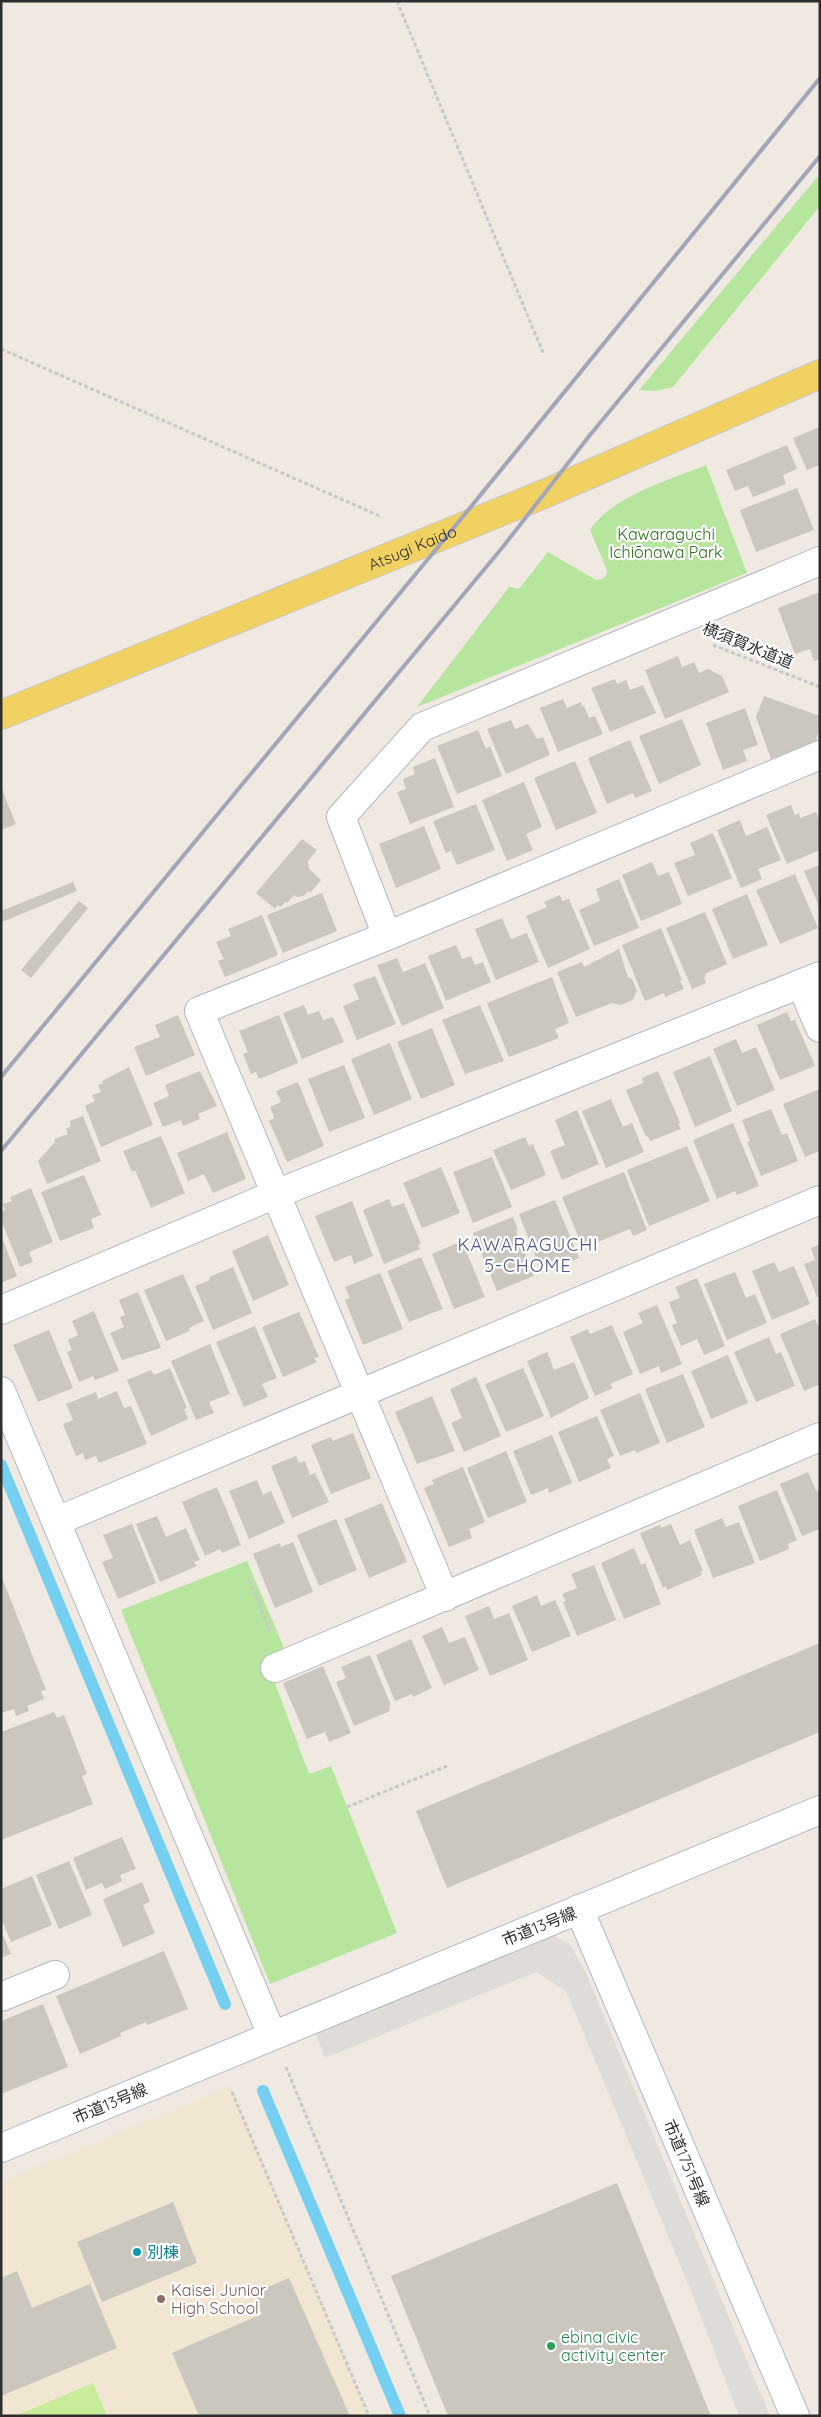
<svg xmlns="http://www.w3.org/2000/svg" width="821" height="2417" viewBox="0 0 821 2417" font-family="Quicksand,'Noto Sans JP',sans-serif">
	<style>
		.education { fill: #f0e6d1 }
		.green { fill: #b6e59e }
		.pitch { fill: #c9ec9a }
		.plaza { fill: #dfdcd8 }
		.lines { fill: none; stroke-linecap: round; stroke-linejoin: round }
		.stream { stroke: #75cff0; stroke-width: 12 }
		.building { fill: #cbc7bf }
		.minor-casing { stroke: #b4b7c1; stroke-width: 30 }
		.major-casing { stroke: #c9c9c9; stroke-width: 30 }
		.path { stroke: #c9c9c9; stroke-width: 3; stroke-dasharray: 4 2.5; stroke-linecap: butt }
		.minor { stroke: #fff; stroke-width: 28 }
		.major { stroke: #f2d163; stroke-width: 28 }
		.rail { stroke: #a3a6b8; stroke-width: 4 }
		.culture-dot { fill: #0f9aa8; stroke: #fff; stroke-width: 2 }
		.education-dot { fill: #8d6e63; stroke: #fff; stroke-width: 2 }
		.leisure-dot { fill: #2e9e5b; stroke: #fff; stroke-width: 2 }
		.labels { text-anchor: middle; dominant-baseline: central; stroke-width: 4.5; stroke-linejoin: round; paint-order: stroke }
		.park-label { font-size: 16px; fill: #2c6e1b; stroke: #fff }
		.street-label { font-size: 16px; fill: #2e2e2e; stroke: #fff }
		.culture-label { font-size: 16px; fill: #0d838f; stroke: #fff; text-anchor: start }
		.education-label { font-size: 16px; fill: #785e54; stroke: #fff; text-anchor: start }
		.leisure-label { font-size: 16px; fill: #27864d; stroke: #fff; text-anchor: start }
		.neighbourhood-label { font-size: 18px; letter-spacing: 1px; fill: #4d5680; stroke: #fff }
	</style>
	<rect width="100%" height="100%" fill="#efe9e1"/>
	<polygon class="education" points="230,2086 370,2416 1,2416 1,2182"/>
	<g class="green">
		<polygon points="820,174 820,206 673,387 656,391 639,390"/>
		<path d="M 706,465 L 747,573 L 417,707 L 509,587 L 519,589 L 548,552 L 596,580 L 602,579 L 606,576 L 607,570 L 590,530 C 612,496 670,480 706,465 Z"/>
		<polygon points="247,1561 285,1650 266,1659 309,1774 331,1766 397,1933 270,1984 121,1610"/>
	</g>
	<polygon class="pitch" points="93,2383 107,2416 15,2416"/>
	<polygon class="plaza" points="549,1933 570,1944 586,1973 770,2416 739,2416 691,2291 566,1991 536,1972 325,2058 314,2029"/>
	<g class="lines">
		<g class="stream">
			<polyline points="1,1465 225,2004"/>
			<polyline points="263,2091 400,2416"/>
		</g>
	</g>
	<g class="building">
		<polygon points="820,427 820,465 807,470 793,438"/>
		<polygon points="787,445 797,469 783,475 786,484 753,497 748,486 735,491 726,470"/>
		<polygon points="797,488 814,530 756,552 740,510"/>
		<polygon points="820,592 820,659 814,661 810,649 795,654 778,608"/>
		<polygon points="678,656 682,667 694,662 699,673 708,669 722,676 729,692 665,719 645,670"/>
		<polygon points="615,679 617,684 626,680 630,690 643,685 656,713 610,732 591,688"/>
		<polygon points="764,696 820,716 820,728 815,743 771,759 756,717"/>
		<polygon points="563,699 567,708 581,702 582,707 584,706 589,718 595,716 603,734 558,752 540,708"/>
		<polygon points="745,708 758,745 743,750 747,761 723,770 706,723"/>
		<polygon points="682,719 701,765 659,784 639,736"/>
		<polygon points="511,720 515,729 528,724 537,739 543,737 550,755 506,774 487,729"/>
		<polygon points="478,730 486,749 490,746 502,776 457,794 437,746"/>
		<polygon points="630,740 652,791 635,798 633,793 607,804 588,758"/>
		<polygon points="435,758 454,807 410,824 397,792 406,789 403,779 415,774 413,767"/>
		<polygon points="575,761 597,813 556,830 534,778"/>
		<polygon points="524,782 542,827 526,834 533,850 507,861 482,800"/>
		<polygon points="1,787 16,824 1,830"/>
		<polygon points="476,804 495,850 457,865 451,851 446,853 433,821"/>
		<polygon points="791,805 795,815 799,813 800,818 816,812 820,821 820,850 787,864 766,815"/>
		<polygon points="740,820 746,836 767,827 781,860 758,869 762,879 741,888 717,830"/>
		<polygon points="424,826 441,869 396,888 379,844"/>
		<polygon points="713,833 732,878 688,896 674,863 695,855 690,843"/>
		<polygon points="302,839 317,850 308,861 309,869 321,880 310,893 308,891 304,896 297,897 294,895 287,903 285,902 281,907 278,905 275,909 256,893"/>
		<polygon points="652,862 658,876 669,872 682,904 641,921 622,875"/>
		<polygon points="820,865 820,909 804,871"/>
		<polygon points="795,874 818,928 780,944 756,890"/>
		<polygon points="619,879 639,928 594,946 579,910 600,901 596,889"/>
		<polygon points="73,882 77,891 2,922 1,911"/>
		<polygon points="322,893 337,931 283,953 267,915"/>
		<polygon points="747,894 768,945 733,959 712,909"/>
		<polygon points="560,895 562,901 569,899 590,949 548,968 526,916 547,907 544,902"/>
		<polygon points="79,901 88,908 31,978 21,970"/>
		<polygon points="705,912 727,964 705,974 706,976 704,977 706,983 692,989 666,928"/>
		<polygon points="262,915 278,955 225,977 218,961 224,959 216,942 231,936 228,929"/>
		<polygon points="502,918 511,939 527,933 539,962 496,980 475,929"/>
		<polygon points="661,928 682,980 680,981 684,989 665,997 664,993 645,1001 622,945"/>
		<polygon points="456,945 462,959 471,956 475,965 483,962 491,982 446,1001 428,956"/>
		<polygon points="619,949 628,977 632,979 637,991 633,1000 621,1005 612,1003 576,1017 557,972 582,962 584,967"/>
		<polygon points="397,958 403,972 425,963 444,1008 402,1026 377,965"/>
		<polygon points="375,976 396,1024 357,1040 343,1006 359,999 353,984"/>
		<polygon points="552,977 569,1023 555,1029 559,1038 509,1057 487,1003"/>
		<polygon points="304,1005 308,1015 319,1011 323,1020 333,1017 344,1042 302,1059 283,1013"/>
		<polygon points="480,1005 504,1061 465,1074 442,1020"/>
		<polygon points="787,1012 791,1021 795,1020 815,1066 780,1080 757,1025"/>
		<polygon points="178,1015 195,1055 146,1076 134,1047 160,1037 155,1025"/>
		<polygon points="279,1015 298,1063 259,1079 256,1072 251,1074 243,1054 248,1052 239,1031"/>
		<polygon points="432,1028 455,1085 421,1099 397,1042"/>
		<polygon points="736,1039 742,1053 756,1047 775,1090 737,1106 713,1049"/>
		<polygon points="390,1043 412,1099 374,1115 351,1059"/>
		<polygon points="710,1056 732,1111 695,1127 673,1072"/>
		<polygon points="344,1065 365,1118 329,1132 308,1079"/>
		<polygon points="129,1067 153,1125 101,1147 85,1106 95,1101 92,1095 101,1092 98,1085 103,1083 102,1081"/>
		<polygon points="200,1071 217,1106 198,1114 200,1119 183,1126 181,1120 163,1127 153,1103 169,1096 165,1085"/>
		<polygon points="658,1071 680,1123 678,1124 681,1129 650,1141 648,1136 646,1137 626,1090 643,1083 642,1078"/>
		<polygon points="298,1082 324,1146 287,1162 269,1121 274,1118 270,1107 281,1102 276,1091"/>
		<polygon points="820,1089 820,1151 805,1157 783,1104"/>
		<polygon points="611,1099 623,1127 632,1123 644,1152 606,1168 582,1111"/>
		<polygon points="771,1109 782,1135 787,1133 798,1161 761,1176 747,1142 750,1141 742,1120"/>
		<polygon points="577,1110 599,1164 562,1180 550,1151 565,1145 555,1120"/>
		<polygon points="83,1116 101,1161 47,1184 38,1161 55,1142 54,1139 68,1134 66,1129 71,1126 70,1121"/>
		<polygon points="733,1123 759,1186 737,1195 735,1191 717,1199 693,1140"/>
		<polygon points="227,1132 246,1179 213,1193 204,1174 188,1181 177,1153"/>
		<polygon points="161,1136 185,1193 151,1208 135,1170 132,1172 123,1151"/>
		<polygon points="525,1137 529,1146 533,1144 546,1175 511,1190 493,1150"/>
		<polygon points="687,1146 710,1201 649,1226 627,1170"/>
		<polygon points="492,1157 512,1207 473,1223 453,1172"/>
		<polygon points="441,1167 460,1213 422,1228 403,1183"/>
		<polygon points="624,1172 647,1230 633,1236 630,1229 583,1248 562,1197"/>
		<polygon points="84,1175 101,1215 91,1219 94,1228 60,1241 41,1192"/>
		<polygon points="31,1188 53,1242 29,1252 33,1262 20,1267 1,1220 1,1212 5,1210 3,1204 12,1201 10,1197"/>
		<polygon points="389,1199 392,1207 404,1203 421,1244 418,1245 420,1249 384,1264 363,1210"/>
		<polygon points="555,1200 579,1258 560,1266 559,1263 541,1270 519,1214"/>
		<polygon points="352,1201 373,1256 354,1264 351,1255 334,1262 315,1216"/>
		<polygon points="513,1217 518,1230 516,1231 534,1276 497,1291 473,1233"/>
		<polygon points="1,1235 17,1276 1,1283"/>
		<polygon points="268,1235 289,1285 253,1301 232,1251"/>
		<polygon points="462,1241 485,1297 454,1309 432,1254"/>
		<polygon points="820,1244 820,1296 817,1297 804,1264 815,1260 811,1248"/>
		<polygon points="421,1257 443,1309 409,1322 387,1271"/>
		<polygon points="774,1262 779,1272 794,1266 810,1304 772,1320 752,1271"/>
		<polygon points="233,1267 252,1313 213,1330 195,1286 210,1280 209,1277"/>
		<polygon points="735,1272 746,1298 755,1294 767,1323 727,1340 704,1284"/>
		<polygon points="380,1273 403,1329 363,1345 345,1300 350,1298 345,1287"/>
		<polygon points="183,1274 204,1321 189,1328 190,1331 166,1341 144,1290"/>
		<polygon points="697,1278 725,1346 704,1355 697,1339 681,1346 672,1325 677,1323 669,1302 680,1298 675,1287"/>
		<polygon points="138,1292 161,1348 122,1360 110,1333 124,1327 120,1317 125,1315 119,1300"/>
		<polygon points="657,1305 682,1364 661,1373 659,1366 640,1374 623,1332 643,1323 638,1313"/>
		<polygon points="94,1311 119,1371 95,1380 93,1376 79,1382 67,1352 72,1350 68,1340 78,1335 72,1321"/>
		<polygon points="299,1312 319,1357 314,1358 317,1362 283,1377 262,1327"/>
		<polygon points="815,1319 820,1330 820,1384 804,1391 780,1334"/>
		<polygon points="612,1325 633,1374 610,1384 613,1388 595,1396 570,1337 588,1329 590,1334"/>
		<polygon points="255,1326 277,1378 262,1384 268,1397 244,1407 216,1342"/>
		<polygon points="49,1330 73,1388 38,1402 13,1345"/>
		<polygon points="769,1337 776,1354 781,1352 795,1386 756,1402 734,1352"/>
		<polygon points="210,1344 230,1394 209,1402 214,1413 196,1420 171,1361"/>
		<polygon points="547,1352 554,1370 574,1362 589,1398 551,1418 527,1361"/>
		<polygon points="728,1355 748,1403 711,1419 691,1371"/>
		<polygon points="170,1368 187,1408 184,1409 188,1419 151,1436 127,1380 151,1370 154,1375"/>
		<polygon points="523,1368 544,1416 506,1432 485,1384"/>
		<polygon points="683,1374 705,1427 667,1443 645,1389"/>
		<polygon points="476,1377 501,1436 464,1452 451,1423 462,1418 450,1389"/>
		<polygon points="117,1391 124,1408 131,1406 147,1444 99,1463 96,1456 85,1460 83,1453 76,1456 63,1424 73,1420 66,1404 96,1392 98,1399"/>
		<polygon points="640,1393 660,1443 636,1453 635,1450 620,1456 600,1410"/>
		<polygon points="432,1396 455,1451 417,1464 395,1412"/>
		<polygon points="597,1416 614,1456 607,1459 611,1468 579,1482 558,1432"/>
		<polygon points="353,1433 371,1478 331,1494 311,1445 331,1437 333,1441"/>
		<polygon points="552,1435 572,1483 549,1493 548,1488 531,1495 513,1451"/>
		<polygon points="506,1451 527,1502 488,1518 467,1468"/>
		<polygon points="296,1456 299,1463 305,1461 310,1475 315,1473 329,1502 292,1518 271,1466"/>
		<polygon points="463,1467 485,1522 469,1529 472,1538 449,1547 424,1488 434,1484 432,1480"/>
		<polygon points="808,1472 816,1491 820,1489 820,1529 802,1536 780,1484"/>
		<polygon points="257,1480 263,1495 271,1491 285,1523 249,1539 229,1491"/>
		<polygon points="217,1487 241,1545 222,1553 220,1549 205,1556 182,1502"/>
		<polygon points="777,1490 797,1540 788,1544 789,1549 760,1561 738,1506"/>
		<polygon points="382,1503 407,1562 369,1578 344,1519"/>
		<polygon points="157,1516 166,1537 186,1528 200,1560 194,1562 197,1566 160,1582 136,1524"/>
		<polygon points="722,1518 726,1527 739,1522 755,1563 713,1578 694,1530"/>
		<polygon points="336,1519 357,1570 319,1586 297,1535"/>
		<polygon points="132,1524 156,1583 118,1599 102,1562 113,1558 103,1535"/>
		<polygon points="671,1524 680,1545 690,1540 703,1571 700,1572 702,1575 667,1590 666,1586 663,1588 640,1533 660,1525 661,1528"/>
		<polygon points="293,1542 313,1592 275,1608 253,1554 280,1543 281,1547"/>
		<polygon points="634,1548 641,1565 645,1563 661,1604 624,1619 601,1563"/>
		<polygon points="594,1565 616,1620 577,1636 563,1602 566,1601 562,1594 577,1588 571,1574"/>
		<polygon points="1,1575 46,1690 41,1691 44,1699 27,1706 29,1711 16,1716 14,1709 1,1713"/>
		<polygon points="537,1595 541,1606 555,1600 571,1636 532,1652 512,1606"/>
		<polygon points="489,1606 494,1619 509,1613 528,1660 490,1676 465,1616"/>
		<polygon points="442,1627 449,1643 465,1637 479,1670 444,1685 422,1636"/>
		<polygon points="411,1639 432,1688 413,1697 412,1694 395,1701 376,1655"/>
		<polygon points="820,1643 820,1732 447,1888 416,1811"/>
		<polygon points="370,1655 391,1705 389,1706 390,1711 354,1726 336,1682 346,1678 341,1667"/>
		<polygon points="323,1666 351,1733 329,1742 325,1732 307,1739 283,1683"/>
		<polygon points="54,1712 57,1718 64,1715 87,1774 82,1776 93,1804 1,1840 1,1732"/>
		<polygon points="122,1837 136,1869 120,1875 122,1881 105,1889 102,1883 86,1890 73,1858"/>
		<polygon points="69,1861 92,1915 59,1929 36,1875"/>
		<polygon points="32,1876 52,1925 11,1942 1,1918 1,1889"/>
		<polygon points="142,1882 150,1901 143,1905 155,1933 123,1947 103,1899"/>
		<polygon points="1,1931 11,1954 1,1958"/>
		<polygon points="164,1951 188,2009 147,2025 146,2022 120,2033 121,2036 80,2054 56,1996"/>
		<polygon points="43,2004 68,2067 1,2094 1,2021"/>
		<polygon points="617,2183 711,2416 448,2416 391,2276"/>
		<polygon points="173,2202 197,2263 102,2302 77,2242"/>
		<polygon points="17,2271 32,2308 90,2284 117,2348 1,2396 1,2278"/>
		<polygon points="289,2278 350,2416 199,2416 172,2353 262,2314 253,2293"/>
	</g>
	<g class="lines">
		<defs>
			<g id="minor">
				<polyline points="387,936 341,817 422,727 820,561"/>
				<polyline points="801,984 820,1028"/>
				<polyline points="1,1310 276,1194 820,976"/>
				<polyline points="1,1391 272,2035"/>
				<polyline points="57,1521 820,1200"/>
				<polyline points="445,1597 199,1011 387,936 820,755"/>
				<polyline points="275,1668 820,1437"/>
				<polyline points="579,1909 795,2416"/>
				<polyline points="1,1997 55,1975"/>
				<polyline points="1,2148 820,1810"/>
			</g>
			<g id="major">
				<path id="s1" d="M 1,715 L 544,494 L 820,374"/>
			</g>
		</defs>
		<use href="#minor" class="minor-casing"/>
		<use href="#major" class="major-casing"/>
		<g class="path">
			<polyline points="397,1 544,355"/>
			<polyline points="1,349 382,517"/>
			<polyline points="713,645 820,687"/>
			<polyline points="249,1580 270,1631"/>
			<polyline points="347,1807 447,1766"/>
			<polyline points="286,2067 430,2416"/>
			<polyline points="232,2092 369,2416"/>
		</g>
		<use href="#minor" class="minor"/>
		<use href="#major" class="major"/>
		<g class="rail">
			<polyline points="1,1077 452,530 820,78"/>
			<polyline points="1,1151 502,548 590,435 820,156"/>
		</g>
	</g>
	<circle class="culture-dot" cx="137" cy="2252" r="5"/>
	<circle class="education-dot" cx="161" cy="2299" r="5"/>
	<circle class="leisure-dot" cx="551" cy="2346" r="5"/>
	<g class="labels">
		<g class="park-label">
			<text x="666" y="534">Kawaraguchi<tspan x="666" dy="18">Ichiōnawa Park</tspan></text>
		</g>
		<g class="street-label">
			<text stroke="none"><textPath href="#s1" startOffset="444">Atsugi Kaido</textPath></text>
			<text transform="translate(748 645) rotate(22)">横須賀水道道</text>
			<text transform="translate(539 1926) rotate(-22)">市道13号線</text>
			<text transform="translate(110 2103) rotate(-23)">市道13号線</text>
			<text transform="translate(687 2163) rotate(67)">市道1751号線</text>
		</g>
		<g class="culture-label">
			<text x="147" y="2252">別棟</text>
		</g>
		<g class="education-label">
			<text x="171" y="2290">Kaisei Junior<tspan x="171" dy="18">High School</tspan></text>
		</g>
		<g class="leisure-label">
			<text x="561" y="2337">ebina civic<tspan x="561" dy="18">activity center</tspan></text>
		</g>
		<g class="neighbourhood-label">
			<text x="528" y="1244">KAWARAGUCHI<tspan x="528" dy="21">5-CHOME</tspan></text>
		</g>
	</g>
	<rect width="821" height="2417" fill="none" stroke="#2e2e2e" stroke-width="5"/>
</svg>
